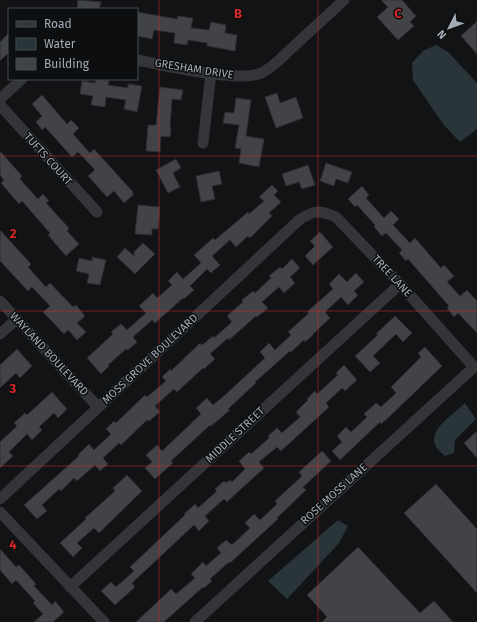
<svg xmlns="http://www.w3.org/2000/svg" width="477" height="622" viewBox="0 0 477 622" font-family="'Fira Sans',sans-serif">
	<style>
		.water { fill: #2a353a }
		.building { fill: #414347; stroke: #2c2d30 }
		.lines { fill: none; stroke-linecap: round; stroke-linejoin: round }
		.minor { stroke: #333539; stroke-width: 11 }
		.grid { fill: none; stroke: #d62828; stroke-width: 1; stroke-opacity: 0.55 }
		.labels { text-anchor: middle; dominant-baseline: central; stroke-width: 3; stroke-linejoin: round; paint-order: stroke }
		.street-label { font-size: 11px; fill: #a3abb5; stroke: #0d0e0f }
		.grid-label { font-size: 13px; text-anchor: middle; font-weight: bold; fill: #d62828; stroke: #0d0e0f; stroke-width: 3; stroke-linejoin: round; paint-order: stroke }
	</style>
	<rect width="100%" height="100%" fill="#121314"/>
	<g class="water">
		<polygon points="436,45 448,52 477,83 477,129 460,142 443,124 413,80 412,63 423,51"/>
		<path d="M 465,403 L 476,419 L 455,440 L 454,453 L 445,456 C 442,453 436,449 435,444 C 429,429 455,413 465,403 Z"/>
		<polygon points="338,520 348,526 339,543 287,599 268,581"/>
	</g>
	<g class="building">
		<polygon points="78,0 101,2 99,9 77,9"/>
		<polygon points="381,0 402,0 416,16 410,22 414,26 398,40 377,17 388,7"/>
		<polygon points="137,12 177,19 178,16 193,18 191,28 209,30 211,22 226,25 225,33 237,35 235,51 207,46 207,43 188,40 187,45 174,43 175,33 154,30 152,39 137,36"/>
		<polygon points="477,21 477,54 461,36"/>
		<polygon points="9,33 9,52 0,61 0,42"/>
		<polygon points="96,79 109,81 108,85 128,88 128,84 142,86 137,112 124,109 126,100 106,97 105,107 91,105 93,96 80,94 82,81 95,83"/>
		<polygon points="160,87 183,90 181,100 172,99 170,127 171,127 170,137 161,136 160,152 146,151 148,125 156,125"/>
		<polygon points="277,93 280,103 296,97 303,118 276,128 265,97"/>
		<polygon points="42,95 67,124 71,120 79,128 73,134 90,153 94,149 133,192 133,195 124,203 114,191 107,197 88,176 95,170 78,152 72,157 45,127 42,130 36,122 42,116 32,104"/>
		<polygon points="236,98 251,100 246,136 264,139 259,167 239,163 241,149 235,148 239,125 223,123 225,112 234,113"/>
		<polygon points="0,151 22,176 20,179 38,199 43,194 49,201 46,203 69,228 67,231 79,244 66,256 48,235 50,233 22,201 19,204 1,183 4,180 0,175"/>
		<polygon points="176,159 181,168 173,173 180,187 168,193 156,170"/>
		<polygon points="326,163 352,172 348,183 336,179 334,186 320,181"/>
		<polygon points="308,165 315,185 302,189 299,182 286,186 282,174"/>
		<polygon points="219,171 222,184 212,186 215,199 201,202 196,176"/>
		<polygon points="272,185 278,191 274,195 281,202 269,213 272,216 250,238 248,236 236,247 230,240 212,256 220,265 211,273 207,269 190,286 194,290 184,299 183,298 155,323 152,320 133,337 137,342 128,350 126,349 108,365 109,366 101,374 87,358 113,334 111,332 121,324 127,330 146,313 139,306 153,293 157,298 172,285 168,281 177,272 183,279 201,263 194,255 213,238 215,240 248,212 249,214 264,201 259,197"/>
		<polygon points="362,186 369,195 366,198 384,218 391,211 399,219 393,225 410,243 415,238 441,268 444,265 454,276 447,282 460,296 467,290 477,301 477,333 458,313 454,317 447,308 449,306 408,259 406,261 399,253 402,250 386,233 382,236 374,227 375,225 357,205 355,207 348,199"/>
		<polygon points="138,205 160,207 158,229 152,229 152,235 135,234"/>
		<polygon points="0,230 31,264 28,267 46,287 50,283 73,307 76,305 85,316 77,323 86,332 77,340 68,330 64,334 43,312 50,306 32,287 28,291 0,261"/>
		<polygon points="320,232 333,247 313,265 305,256 315,246 310,241"/>
		<polygon points="143,243 155,254 135,274 117,257 125,248 134,256 134,252"/>
		<polygon points="92,257 106,260 100,285 87,283 89,274 76,271 79,258 92,261"/>
		<polygon points="292,259 300,268 290,277 295,283 284,293 279,287 262,302 268,308 257,317 256,316 229,340 228,338 210,354 215,359 204,369 203,368 177,392 174,389 155,406 160,412 149,421 147,420 121,445 119,443 103,458 108,464 100,471 95,465 77,481 74,478 61,491 59,489 42,505 47,511 37,519 24,505 79,456 78,455 89,444 94,450 111,434 106,429 114,421 116,423 145,395 147,397 166,381 162,377 170,369 171,371 200,343 202,345 213,336 214,338 232,322 227,316 243,302 242,300 253,291 255,293 271,278 269,276 280,267 282,269"/>
		<polygon points="356,273 364,282 354,291 358,295 348,305 341,297 325,312 330,318 313,334 313,335 305,342 304,340 291,352 290,351 255,382 256,383 228,409 230,410 211,426 210,425 171,461 173,463 155,479 145,468 152,462 146,455 157,445 162,451 201,414 196,408 207,398 213,405 225,395 265,358 260,352 269,343 275,350 291,335 288,332 309,313 307,312 333,289 329,284 339,274 347,282"/>
		<polygon points="395,316 412,333 403,342 396,334 373,356 380,363 370,372 355,356 378,335 376,334"/>
		<polygon points="425,347 442,366 389,417 381,424 380,422 340,460 332,451 342,442 337,436 346,427 351,432 367,417 364,414 376,403 381,407 396,393 391,387 421,357 418,353"/>
		<polygon points="17,349 32,366 20,378 16,373 0,388 0,365"/>
		<polygon points="344,365 357,380 345,391 342,388 326,403 329,407 281,451 277,447 259,462 264,468 227,502 224,499 205,516 209,521 199,531 194,525 132,583 135,587 115,605 101,591 111,582 116,587 134,571 130,567 185,515 184,514 195,504 198,508 217,491 215,489 224,481 226,483 230,480 232,482 245,469 239,461 249,452 251,454 269,438 268,436 277,428 282,433 300,417 296,412 308,400 307,399 315,391 317,394 338,375 336,373"/>
		<polygon points="52,392 67,409 58,418 54,413 39,427 42,430 32,440 27,434 9,452 13,456 0,468 0,442 17,426 14,423 25,413 27,415"/>
		<polygon points="477,431 477,458 464,443"/>
		<polygon points="322,451 331,461 303,487 306,490 277,518 278,519 230,563 229,562 210,579 212,581 204,588 203,587 164,622 136,622 171,589 176,594 195,578 191,574 203,562 206,566 221,553 217,548 226,540 232,545 250,528 245,523 254,514 260,520 277,504 275,501 302,476 299,472"/>
		<polygon points="127,475 142,491 99,533 94,528 77,543 82,548 73,557 60,543 86,519 85,518 115,491 113,488"/>
		<polygon points="436,484 477,529 477,593 404,513"/>
		<polygon points="358,547 420,613 434,601 453,622 322,622 327,617 307,595"/>
		<polygon points="0,549 16,567 19,565 36,584 34,586 52,605 55,601 64,612 53,622 34,622 43,614 33,603 35,601 16,580 12,584 0,570"/>
	</g>
	<g class="lines">
		<g class="minor">
			<path d="M 137,60 C 164,65 238,83 261,73 C 273,68 283,56 292,48 C 309,32 327,16 344,0"/>
			<polyline points="0,99 22,79"/>
			<polyline points="0,105 97,212"/>
			<polyline points="203,143 211,73"/>
			<polyline points="0,301 98,407"/>
			<polyline points="0,334 17,319"/>
			<path d="M 0,499 L 299,220 C 314,210 319,210 336,217 L 400,284 L 474,367 L 195,622"/>
			<polyline points="0,512 104,622"/>
			<polyline points="70,587 400,284"/>
		</g>
	</g>
	<path class="grid" d="M 159,0 L 159,622M 318,0 L 318,622M 0,156 L 477,156M 0,311 L 477,311M 0,466 L 477,466"/>
	<g class="labels">
		<g class="street-label">
			<text transform="translate(194 69) rotate(9)">GRESHAM DRIVE</text>
			<text transform="translate(48 159) rotate(48)">TUFTS COURT</text>
			<text transform="translate(392 276) rotate(47)">TREE LANE</text>
			<text transform="translate(49 354) rotate(47)">WAYLAND BOULEVARD</text>
			<text transform="translate(150 359) rotate(-43)">MOSS GROVE BOULEVARD</text>
			<text transform="translate(235 435) rotate(-43)">MIDDLE STREET</text>
			<text transform="translate(334 494) rotate(-42)">ROSE MOSS LANE</text>
		</g>
	</g>
	<g class="grid-label">
		<text x="238" y="18">B</text>
		<text x="398" y="18">C</text>
		<text x="13" y="238">2</text>
		<text x="13" y="393">3</text>
		<text x="13" y="549">4</text>
	</g>
	<rect x="8" y="8" width="130" height="72" fill="#0d0e0f" stroke="#494d51"/>
	<rect x="16" y="21" width="20" height="6" fill="#333539" stroke="#494d51"/>
	<text x="44" y="28" font-size="12" fill="#a3abb5">Road</text>
	<rect x="16" y="38" width="20" height="12" fill="#2a353a" stroke="#494d51"/>
	<text x="44" y="48" font-size="12" fill="#a3abb5">Water</text>
	<rect x="16" y="58" width="20" height="12" fill="#414347" stroke="#494d51"/>
	<text x="44" y="68" font-size="12" fill="#a3abb5">Building</text>
	<g transform="translate(449 28) rotate(228)" stroke="#0d0e0f" stroke-width="3" paint-order="stroke">
	<path d="M0-3L7 15L0 10L-7 15Z" fill="#a3abb5"/>
	<text y="-6" font-size="11" font-weight="bold" text-anchor="middle" fill="#a3abb5">N</text>
	</g>
</svg>
